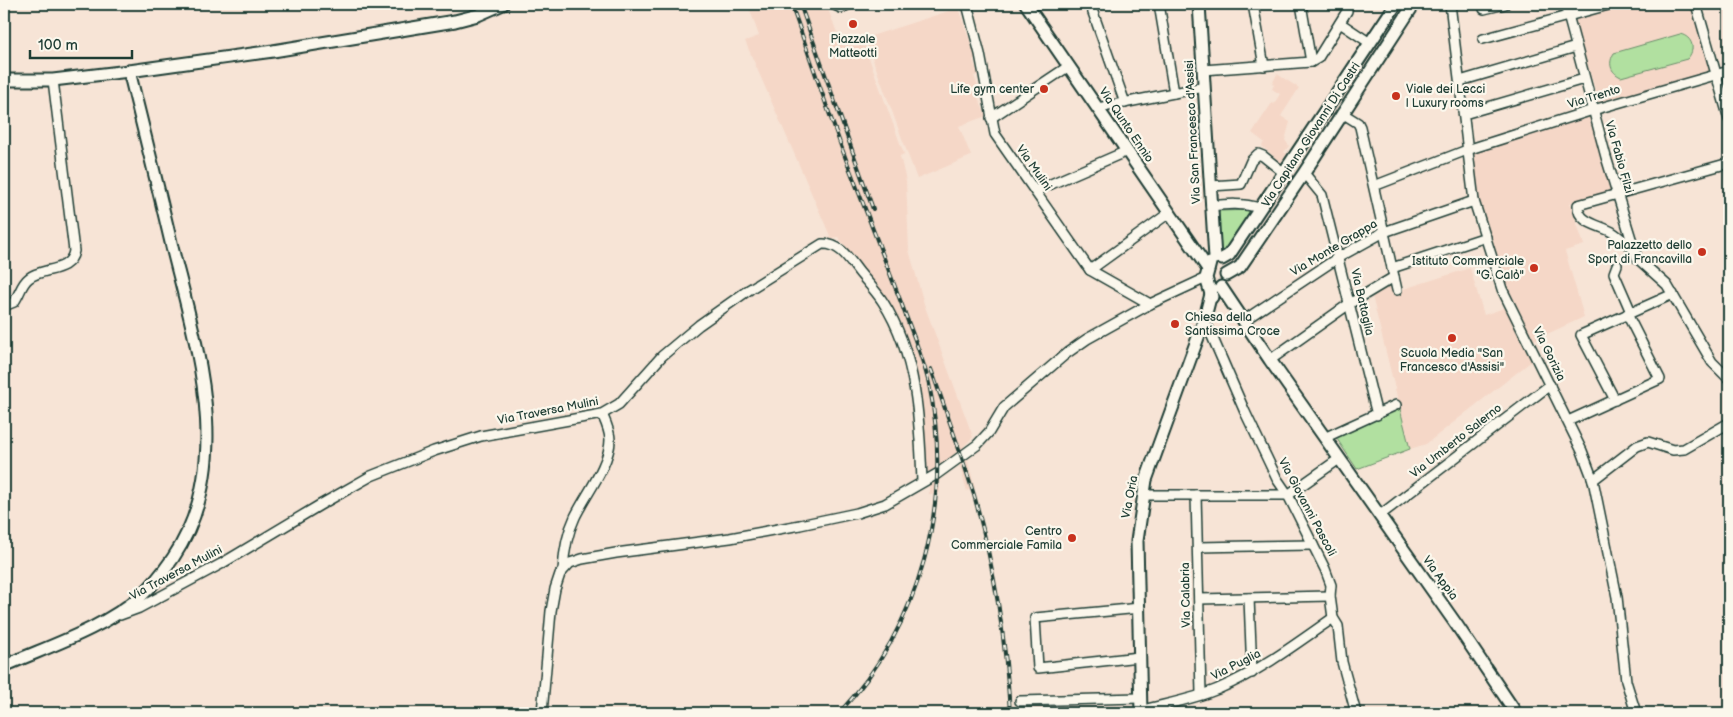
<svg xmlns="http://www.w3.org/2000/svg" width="1733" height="717" viewBox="0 0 1733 717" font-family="'Balsamiq Sans',sans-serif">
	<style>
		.built { fill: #f5d7c7 }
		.green { fill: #b1e0a0; stroke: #688e6a }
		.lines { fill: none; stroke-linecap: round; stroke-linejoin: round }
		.street-casing { stroke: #1f3d34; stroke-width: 12 }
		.secondary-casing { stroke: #1f3d34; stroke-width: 15 }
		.street { stroke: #fbf7ec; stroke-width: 9 }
		.secondary { stroke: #fbf7ec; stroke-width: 11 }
		.rail-casing { stroke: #1f3d34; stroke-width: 4 }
		.rail { stroke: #fbf7ec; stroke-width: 2; stroke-dasharray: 5.5; stroke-linecap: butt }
		.poi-dot { fill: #c8321e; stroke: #fbf7ec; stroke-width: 2 }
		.labels { text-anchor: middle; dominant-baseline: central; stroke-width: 4.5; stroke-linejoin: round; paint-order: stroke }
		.poi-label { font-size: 12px; fill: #1f3d34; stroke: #fbf7ec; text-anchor: end }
		.street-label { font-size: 12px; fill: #1f3d34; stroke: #fbf7ec }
	</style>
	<rect width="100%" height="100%" fill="#f7e4d6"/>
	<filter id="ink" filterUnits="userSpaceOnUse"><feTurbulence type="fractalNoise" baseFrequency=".02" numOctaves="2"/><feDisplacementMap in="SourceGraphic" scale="10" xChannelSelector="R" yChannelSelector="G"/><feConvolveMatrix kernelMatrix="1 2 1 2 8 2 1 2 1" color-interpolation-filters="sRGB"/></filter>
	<g filter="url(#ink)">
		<g class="built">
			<polygon points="748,4 826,4 841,43 861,36 904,154 900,156 906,181 909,250 924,304 973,437 964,446 975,488 967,491 959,464 940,476 940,493 929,494 930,473 926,472 921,394 915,368 892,307 838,237 831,238 745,41 759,36"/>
			<polygon points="1629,4 1691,4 1711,71 1599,102 1574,20"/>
			<polygon points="958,8 976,58 973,60 978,75 974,76 980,92 976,93 986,116 959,126 971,156 917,179 865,38"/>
			<polygon points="1277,74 1299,88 1281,116 1290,122 1285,140 1289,146 1284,152 1287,154 1281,163 1262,146 1264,142 1252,133 1272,103 1274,104 1280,94 1272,89 1274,85 1272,84"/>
			<polygon points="1589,115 1611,191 1570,203 1584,245 1565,251 1584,317 1532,341 1504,286 1478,210 1471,150"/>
			<polygon points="1470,268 1484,315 1507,307 1533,360 1426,444 1410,449 1372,296 1389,286 1393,288 1394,292"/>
		</g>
		<g class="green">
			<path d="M 1680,34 C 1693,37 1696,50 1687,59 L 1621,77 C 1610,72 1608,63 1614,53 Z"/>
			<polygon points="1255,210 1225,254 1217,251 1216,215 1220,211"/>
			<polygon points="1400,409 1410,449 1357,469 1335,436"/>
		</g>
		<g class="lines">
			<defs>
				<g id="street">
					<polyline points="832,4 841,8 850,4"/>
					<polyline points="967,4 980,54 995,134 1090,270 1150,304"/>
					<polyline points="1090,4 1125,103"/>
					<polyline points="1159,4 1174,93"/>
					<polyline points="1253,4 1264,66"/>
					<polyline points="1301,4 1311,62"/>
					<polyline points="1450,4 1474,201 1502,289 1582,451 1593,480 1617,597 1626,681 1636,713"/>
					<polyline points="1565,4 1606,157 1637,258 1667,285 1712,362 1729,379"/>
					<polyline points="1696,4 1729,119"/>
					<polyline points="1484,9 1505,4"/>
					<polyline points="1340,23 1370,43"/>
					<polyline points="1483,39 1612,4"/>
					<polyline points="1203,70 1311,62 1318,58 1347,11 1347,4"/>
					<polyline points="1460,81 1576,47"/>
					<polyline points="1098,108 1204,87"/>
					<polyline points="1342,113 1358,123 1360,127 1397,290"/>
					<polyline points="1464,114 1584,79"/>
					<polyline points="991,118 1069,66"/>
					<polyline points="1304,173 1322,195 1377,415"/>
					<polyline points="1211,186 1241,184 1251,161 1258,154 1263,156 1283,172"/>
					<polyline points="1374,186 1467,150 1593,110 1729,71"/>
					<polyline points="1035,191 1127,151"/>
					<path d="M 1211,206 C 1228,204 1243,203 1260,208"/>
					<path d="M 1634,249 C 1627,244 1620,237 1612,232 C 1600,225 1577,223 1578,205 L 1729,163"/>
					<polyline points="1617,265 1614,273 1631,312"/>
					<polyline points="1392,268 1486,237"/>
					<polyline points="1090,270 1169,213"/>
					<path d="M 4,306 L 14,302 C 20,294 21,284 29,278 C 43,267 70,273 74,251 L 53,80"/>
					<polyline points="1204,321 1208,327 1245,412 1277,479 1288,495 1325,569 1331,585 1330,596 1333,618 1338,626 1342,662 1356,713"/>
					<polyline points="1243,321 1339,257 1384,232 1474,201"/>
					<polyline points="1270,360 1349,304 1394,277"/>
					<polyline points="1615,400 1581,335 1673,294"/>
					<polyline points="1568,421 1660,379 1627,314"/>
					<polyline points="1324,438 1396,405"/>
					<polyline points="1593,480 1637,446 1648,442 1673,450 1684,449 1729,423"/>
					<polyline points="1143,495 1288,495 1339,459"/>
					<polyline points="1196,495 1201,694"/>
					<polyline points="1379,516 1550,385"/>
					<polyline points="1198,547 1313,545"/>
					<path d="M 563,570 C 564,551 567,534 575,517 C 585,496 610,464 610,440 C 610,431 606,423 602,414"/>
					<polyline points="1249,598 1252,673"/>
					<polyline points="1199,599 1330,596"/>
					<path d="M 120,615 L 139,608 L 221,564 L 320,505 L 371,476 L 434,451 L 481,436 L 602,414 L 619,404 L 662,356 L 699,325 L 750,289 L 822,244 C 840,243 849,259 859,272 C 867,282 876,291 883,302 C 917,355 920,421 922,482"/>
					<polyline points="1139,657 1038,668 1035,618 1140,608"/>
					<polyline points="1020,701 1140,698"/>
					<path d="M 1140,711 C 1166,704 1194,699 1218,689 C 1260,671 1296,644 1333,618"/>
					<polyline points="542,713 551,611 555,589 560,574 570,563 582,559 616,553 730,538 800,525 857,513 885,504 937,474 977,445 989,432 1004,407 1067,353 1087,339 1150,304 1206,278"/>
				</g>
				<g id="secondary">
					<polyline points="1026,4 1208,269"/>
					<polyline points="1199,4 1215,258"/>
					<polyline points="4,80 53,80 129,71 273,51 455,21 478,15 503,4"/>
					<polyline points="1222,259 1229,255 1396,4"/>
					<polyline points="1210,263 1206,278 1212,297"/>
					<polyline points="1226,275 1240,267 1304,173 1414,4"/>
					<polyline points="1221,287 1270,360 1456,624 1516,713"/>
					<path d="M 4,666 C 49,646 103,629 141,596 C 153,585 164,571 173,558 C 235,465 198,351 173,251 C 159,191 144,131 129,71"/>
					<polyline points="1141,713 1137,541 1146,480 1204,321 1212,290"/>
				</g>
			</defs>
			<use href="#street" class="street-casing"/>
			<use href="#secondary" class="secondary-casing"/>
			<use href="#street" class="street"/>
			<use href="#secondary" class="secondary"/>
			<defs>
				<g id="rail">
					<path d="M 791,4 C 812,62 831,122 854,180 C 870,221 886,263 902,305 C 911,331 923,357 929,384 C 954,502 921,625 839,713"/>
					<polyline points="800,4 873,209"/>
					<path d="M 931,369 C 946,411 961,453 974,495 C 994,566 1006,640 1010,713"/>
				</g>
			</defs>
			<use href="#rail" class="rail-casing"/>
			<use href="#rail" class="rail"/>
		</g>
	</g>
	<g class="poi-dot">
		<circle cx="853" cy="24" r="5"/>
		<circle cx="1044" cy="89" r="5"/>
		<circle cx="1396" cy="96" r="5"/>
		<circle cx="1702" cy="252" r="5"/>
		<circle cx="1534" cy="268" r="5"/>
		<circle cx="1175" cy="324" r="5"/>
		<circle cx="1452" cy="338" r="5"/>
		<circle cx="1072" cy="538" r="5"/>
	</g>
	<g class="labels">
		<g class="poi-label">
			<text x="853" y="39" text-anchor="middle">Piazzale<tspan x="853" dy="14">Matteotti</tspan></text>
			<text x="1034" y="89">Life gym center</text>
			<text x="1406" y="89" text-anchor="start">Viale dei Lecci<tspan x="1406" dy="14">| Luxury rooms</tspan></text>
			<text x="1692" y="245">Palazzetto dello<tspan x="1692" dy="14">Sport di Francavilla</tspan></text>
			<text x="1524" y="261">Istituto Commerciale<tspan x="1524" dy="14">"G. Calò"</tspan></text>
			<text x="1185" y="317" text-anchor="start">Chiesa della<tspan x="1185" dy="14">Santissima Croce</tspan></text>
			<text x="1452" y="353" text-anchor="middle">Scuola Media "San<tspan x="1452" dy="14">Francesco d'Assisi"</tspan></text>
			<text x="1062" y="531">Centro<tspan x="1062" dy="14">Commerciale Famila</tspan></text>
		</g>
		<g class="street-label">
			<text transform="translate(1594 97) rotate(-17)">Via Trento</text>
			<text transform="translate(1126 125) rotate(56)">Via Qunto Ennio</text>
			<text transform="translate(1193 132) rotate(-93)">Via San Francesco d'Assisi</text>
			<text transform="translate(1311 135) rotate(-57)">Via Capitano Giovanni Di Castri</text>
			<text transform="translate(1619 157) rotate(74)">Via Fabio Filzi</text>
			<text transform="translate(1034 168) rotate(55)">Via Mulini</text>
			<text transform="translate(1334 248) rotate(-31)">Via Monte Grappa</text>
			<text transform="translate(1362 302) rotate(77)">Via Battaglia</text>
			<text transform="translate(1549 354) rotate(64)">Via Gorizia</text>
			<text transform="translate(548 411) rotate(-11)">Via Traversa Mulini</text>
			<text transform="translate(1456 441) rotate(-38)">Via Umberto Salerno</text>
			<text transform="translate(1130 497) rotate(-79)">Via Oria</text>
			<text transform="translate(1307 507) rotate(62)">Via Giovanni Pascoli</text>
			<text transform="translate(176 573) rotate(-28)">Via Traversa Mulini</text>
			<text transform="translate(1440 578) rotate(54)">Via Appia</text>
			<text transform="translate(1186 595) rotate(-91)">Via Calabria</text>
			<text transform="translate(1236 665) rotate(-27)">Via Puglia</text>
		</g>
	</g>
	<rect width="1733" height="717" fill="none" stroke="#fbf7ec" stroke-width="20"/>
	<rect x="10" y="10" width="1713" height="697" fill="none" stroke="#1f3d34" stroke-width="2" filter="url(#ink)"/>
	<path d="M30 50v8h102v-8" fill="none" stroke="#1f3d34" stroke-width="2.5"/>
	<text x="38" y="50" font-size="15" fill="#1f3d34" stroke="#fbf7ec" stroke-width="4" paint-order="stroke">100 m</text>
</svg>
